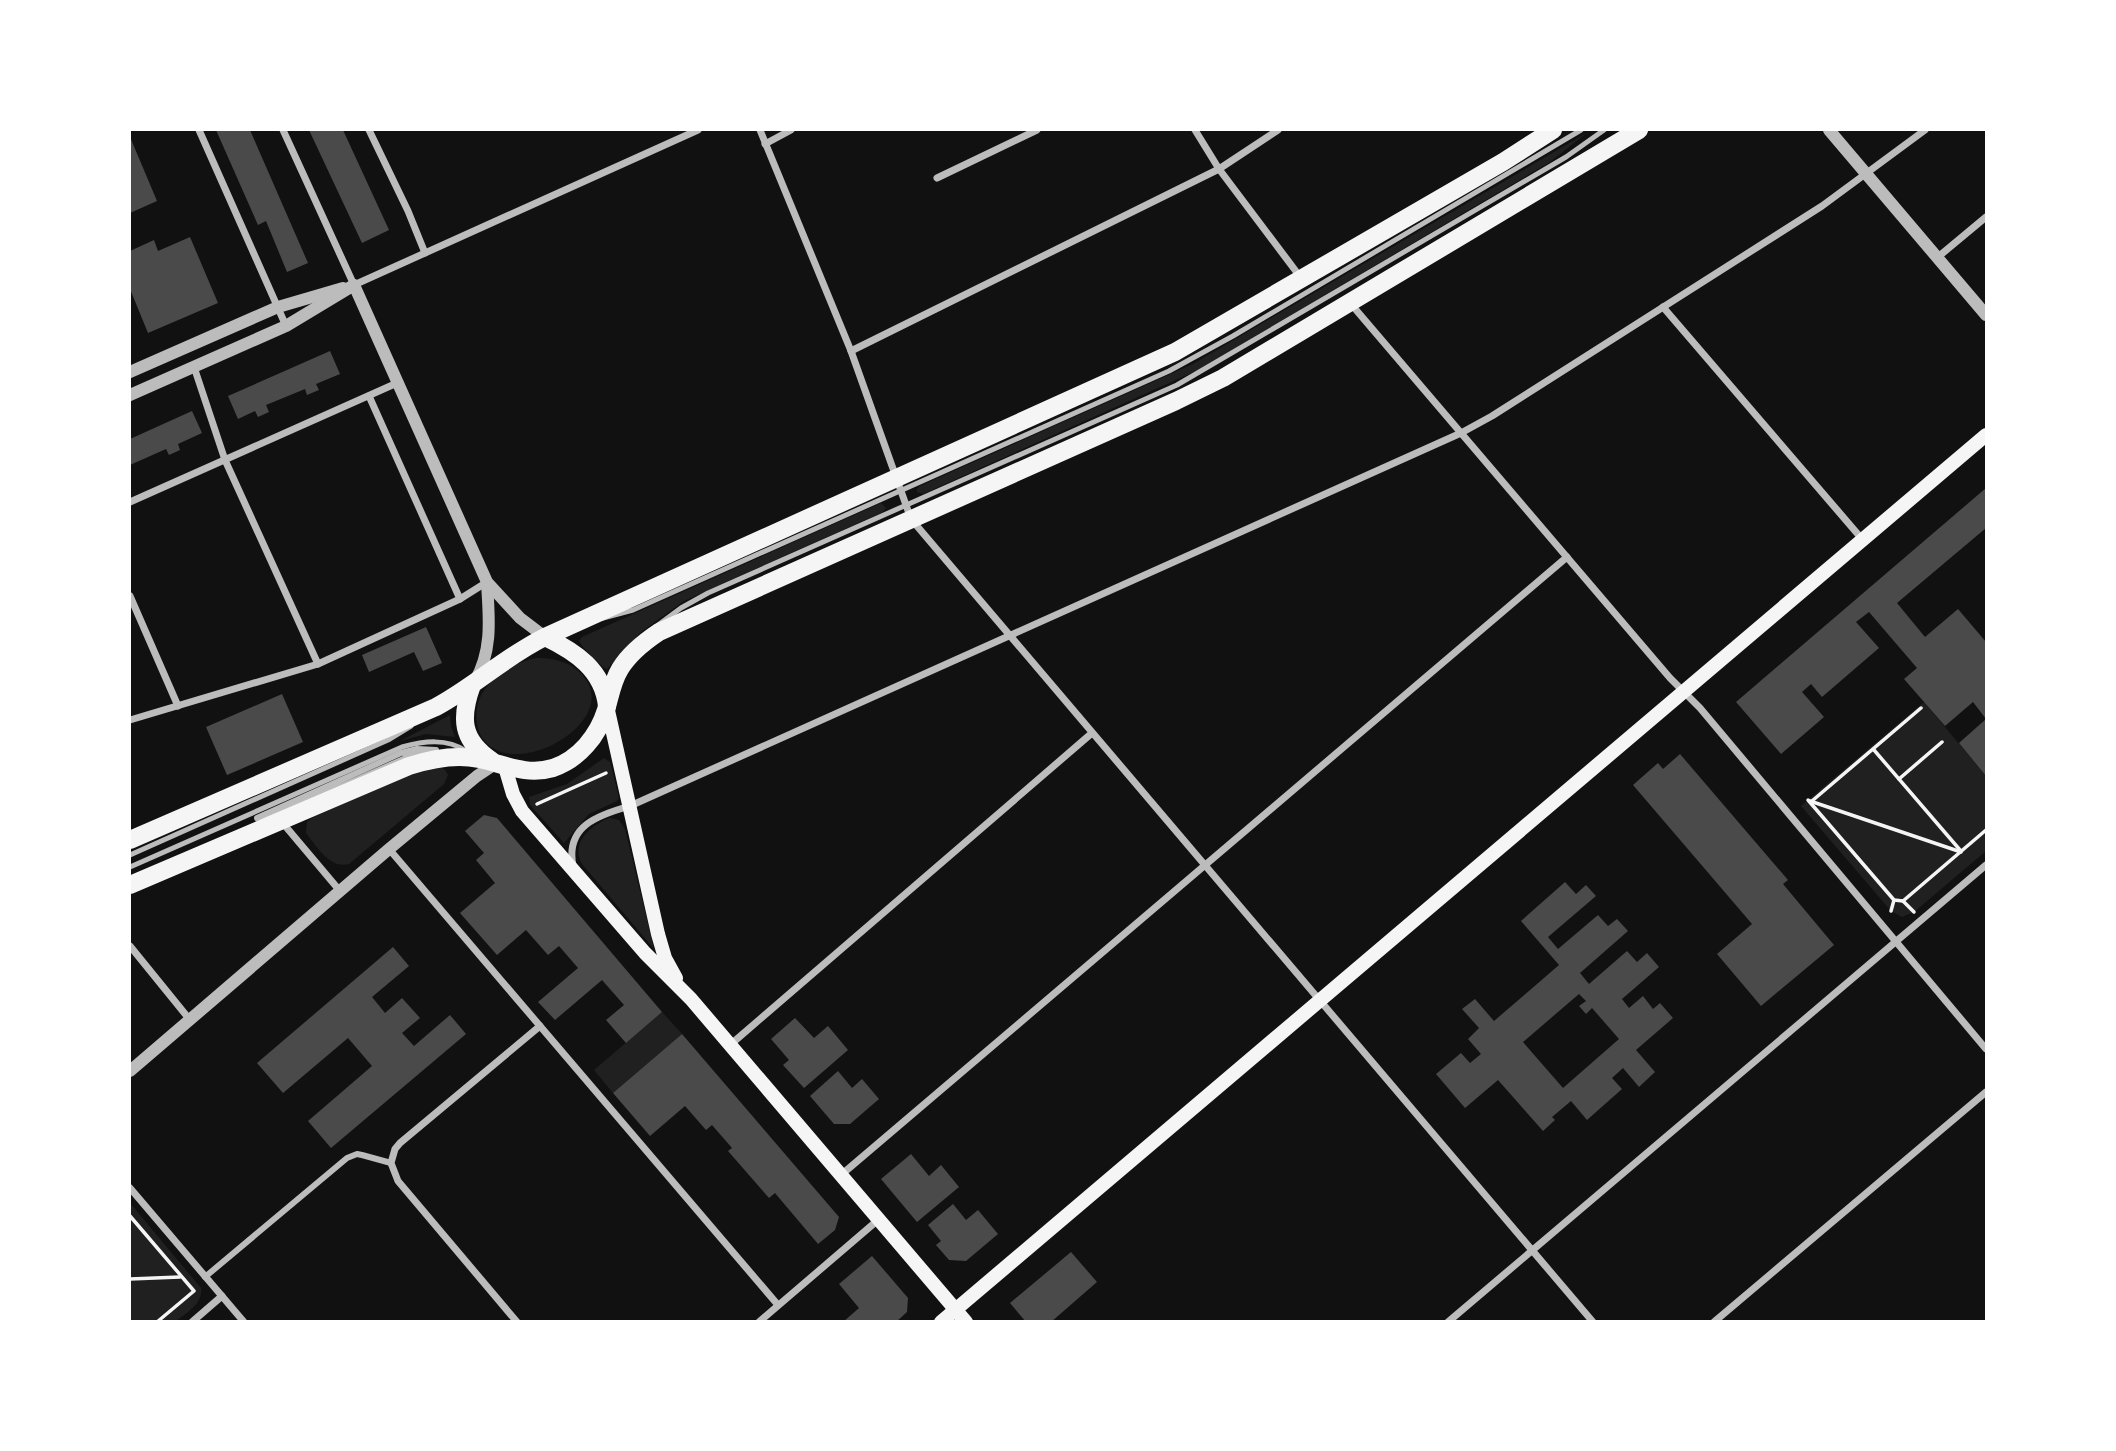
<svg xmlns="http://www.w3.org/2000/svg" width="2116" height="1451" viewBox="0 0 2116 1451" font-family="Georgia,serif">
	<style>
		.green { fill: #202020 }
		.building { fill: #4a4a4a; fill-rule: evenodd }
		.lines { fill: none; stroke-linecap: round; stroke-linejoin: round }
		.path { stroke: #f5f5f5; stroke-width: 3.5 }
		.service { stroke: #bcbcbc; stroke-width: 5 }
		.pedestrian { stroke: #bcbcbc; stroke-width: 6 }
		.minor { stroke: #bcbcbc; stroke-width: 7 }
		.tertiary { stroke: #bcbcbc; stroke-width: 12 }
		.secondary { stroke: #f5f5f5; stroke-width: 14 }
		.primary { stroke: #f5f5f5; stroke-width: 18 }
	</style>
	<rect width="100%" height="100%" fill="#111"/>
	<g class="green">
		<polygon points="1588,132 1550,162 1198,370 923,494 917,492 917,489 920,486 1193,364"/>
		<path d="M 881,503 L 886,508 L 883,512 L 684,601 L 641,632 L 607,669 C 601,667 582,647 579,641 L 582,637 Z"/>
		<path d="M 536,658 C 555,658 572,662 584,677 C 618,718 530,774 491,747 C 478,738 475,723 477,708 C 482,681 511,663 536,658 Z"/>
		<polygon points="1924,702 1986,776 1986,851 1914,912 1902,917 1891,911 1801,806"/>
		<polygon points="450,715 451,726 455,737 426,734 400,741"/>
		<polygon points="604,758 610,762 619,798 617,801 589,814 564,843 530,805 529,797 567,784"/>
		<path d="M 438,766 L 445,770 L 448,775 L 444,784 L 349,864 C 330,869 317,847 306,833 L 307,822 L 313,817 L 425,767 Z"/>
		<path d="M 609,818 L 619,820 L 625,829 L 654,949 L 582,864 C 570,843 590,826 609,818 Z"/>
		<polygon points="662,1012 682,1034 613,1093 594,1070"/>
		<path d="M 130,1203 L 201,1288 C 203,1304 187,1312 176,1321 L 130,1321 Z"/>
	</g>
	<g class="building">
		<polygon points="216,130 250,130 308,263 287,272 266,221 258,225"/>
		<polygon points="309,130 343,130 389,230 362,243"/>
		<polygon points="130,137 157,201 130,213"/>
		<polygon points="190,237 218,303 148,333 130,289 130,251 154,240 158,251"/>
		<polygon points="330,351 340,374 316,384 319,390 307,395 305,389 266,405 269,412 258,417 255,411 238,419 228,396"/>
		<polygon points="192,411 202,433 178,444 180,450 169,455 166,449 130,465 130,439"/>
		<polygon points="1986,488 1986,528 1897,603 1925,637 1958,609 1986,642 1986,719 1973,702 1945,726 1904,679 1917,668 1869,612 1856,622 1879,648 1822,697 1811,684 1802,692 1824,717 1781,754 1736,702"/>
		<polygon points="426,627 442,663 423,671 414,652 369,672 362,655"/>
		<polygon points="282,694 303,742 227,775 206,727"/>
		<polygon points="1986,719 1986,776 1959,743"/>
		<polygon points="1680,754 1788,880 1783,884 1834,945 1761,1006 1717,954 1752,924 1633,785 1658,763 1663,769"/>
		<polygon points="484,815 497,818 662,1012 626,1043 606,1020 624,1005 602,980 555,1020 538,1002 578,968 559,946 548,955 526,930 497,955 460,913 495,883 476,860 484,853 465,831"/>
		<path d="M 1565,882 L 1576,894 L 1586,885 L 1596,896 L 1548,937 L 1558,949 L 1598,915 L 1608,926 L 1617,919 L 1628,931 L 1580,973 L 1589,984 L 1627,951 L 1637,962 L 1647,953 L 1659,967 L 1622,999 L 1629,1008 L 1643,996 L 1653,1009 L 1660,1003 L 1673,1018 L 1636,1050 L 1655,1072 L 1639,1087 L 1623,1068 L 1612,1078 L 1622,1089 L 1587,1120 L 1571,1101 L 1552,1117 L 1555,1120 L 1543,1131 L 1498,1080 L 1465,1108 L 1436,1074 L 1461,1053 L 1470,1063 L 1481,1054 L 1468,1039 L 1479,1028 L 1462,1009 L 1475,999 L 1494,1021 L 1559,965 L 1521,921 ZM 1579,994 L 1586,1001 L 1579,1006 L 1586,1014 L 1592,1008 L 1619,1039 L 1563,1088 L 1523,1042 Z"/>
		<polygon points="393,947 409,966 372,997 385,1013 402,998 420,1018 402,1033 414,1046 450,1015 466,1034 331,1148 308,1121 372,1066 348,1038 283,1093 257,1063"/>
		<polygon points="795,1018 814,1038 828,1026 848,1050 804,1088 783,1065 789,1060 771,1039"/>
		<polygon points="682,1034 839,1217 835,1230 818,1244 775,1193 769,1198 728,1151 732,1148 712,1125 706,1130 685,1106 650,1136 613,1093"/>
		<polygon points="838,1071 852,1088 862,1079 879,1099 850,1124 834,1124 810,1096"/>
		<polygon points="911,1154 929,1176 941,1165 959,1187 917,1222 881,1179"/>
		<polygon points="953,1204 966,1220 978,1210 998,1234 966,1261 949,1260 936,1245 941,1241 928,1225"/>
		<polygon points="1071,1252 1097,1282 1051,1322 1026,1322 1010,1303"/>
		<polygon points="872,1256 908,1298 907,1312 896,1322 843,1322 859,1308 839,1284"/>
	</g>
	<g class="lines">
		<g class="path">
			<polyline points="1874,750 1960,850"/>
			<polyline points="1899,779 1942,742"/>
			<polyline points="1808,800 1894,900 1903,901 1986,830"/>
			<polyline points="1810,801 1961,852"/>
			<polyline points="1812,801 1921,708"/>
			<polyline points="537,804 606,773"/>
			<polyline points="1903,901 1914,912"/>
			<polyline points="1891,911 1894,900"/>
			<polyline points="130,1216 194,1291 157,1322"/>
			<polyline points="130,1279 180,1277"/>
		</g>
		<g class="service">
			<polyline points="603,618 633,610 1169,371 1233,336 1581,130"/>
			<polyline points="658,625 681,608 708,593 1177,385 1566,157 1604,130"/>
			<polyline points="130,855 388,740 411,726"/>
			<path d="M 130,867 L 402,747 C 424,741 447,738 466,751"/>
		</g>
		<g class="pedestrian">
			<polygon points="417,749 436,750 408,757 302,804 257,818 401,753"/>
			<polyline points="205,1277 347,1158 357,1154 362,1155 391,1163"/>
		</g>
		<g class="minor">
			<polyline points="199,130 286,326"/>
			<polyline points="283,130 354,285 698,130"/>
			<polyline points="369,130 408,211 425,253"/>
			<polyline points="760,130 851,351 911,519 1593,1322"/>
			<polyline points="1195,130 1219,169 1301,278"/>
			<polyline points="765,144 791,130"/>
			<polyline points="937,178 1037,130"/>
			<polyline points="1938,257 1986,217"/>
			<polyline points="1351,304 1670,678 1700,708 1986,1049"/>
			<polyline points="1663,307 1862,539"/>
			<polyline points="851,351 1219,169 1278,130"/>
			<polyline points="194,367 225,460 318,664"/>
			<polyline points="369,396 460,599"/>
			<polyline points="130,502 397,383"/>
			<polyline points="130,596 178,706"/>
			<polyline points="130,720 318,664 460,599 487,582"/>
			<polyline points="281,821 340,891"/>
			<polyline points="389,849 778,1305"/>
			<path d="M 573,866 C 565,826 598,815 630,806 L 1461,433 L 1492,416 L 1822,206 L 1925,130"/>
			<polyline points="130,946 190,1020"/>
			<polyline points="730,1045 1092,733"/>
			<polyline points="841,1175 1567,557"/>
			<polyline points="130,1188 244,1322"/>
			<polyline points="192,1322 222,1296"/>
			<polyline points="517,1322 398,1181 391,1163 395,1149 400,1143 540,1026"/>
			<polyline points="759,1322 878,1220"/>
			<polyline points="1448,1322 1986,865"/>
			<polyline points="1714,1322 1986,1092"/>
		</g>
		<g class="tertiary">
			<polyline points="1829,130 1986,315"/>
			<polyline points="354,285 487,582 520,618 545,637"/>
			<polyline points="130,372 278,307 343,288"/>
			<polyline points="130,395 286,326 354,285"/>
			<path d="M 475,681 C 493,650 489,617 487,583"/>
			<polyline points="130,1071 389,849 477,776 495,764"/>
		</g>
		<g class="secondary">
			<polyline points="607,706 658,934 665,958 676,978"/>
			<polyline points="505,767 513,794 522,811 645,953 691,999 966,1322"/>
			<polyline points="941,1322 1986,435"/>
		</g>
		<g class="primary">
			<path d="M 545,637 C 576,652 603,670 607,706"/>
			<path d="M 472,685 C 460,718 461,740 492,761"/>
			<path d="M 130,840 L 436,707 C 475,686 506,656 545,637 L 1175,352 L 1503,162 L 1553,130"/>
			<path d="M 130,885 L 409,766 C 431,759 456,754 479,759 C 504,764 526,776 553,768 C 579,759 598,736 606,710 C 610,697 612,682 620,669 C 629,654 644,642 659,632 L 1176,401 L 1223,378 L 1639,130"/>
		</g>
	</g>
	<rect width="2116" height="1451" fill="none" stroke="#ffffff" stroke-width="262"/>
</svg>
